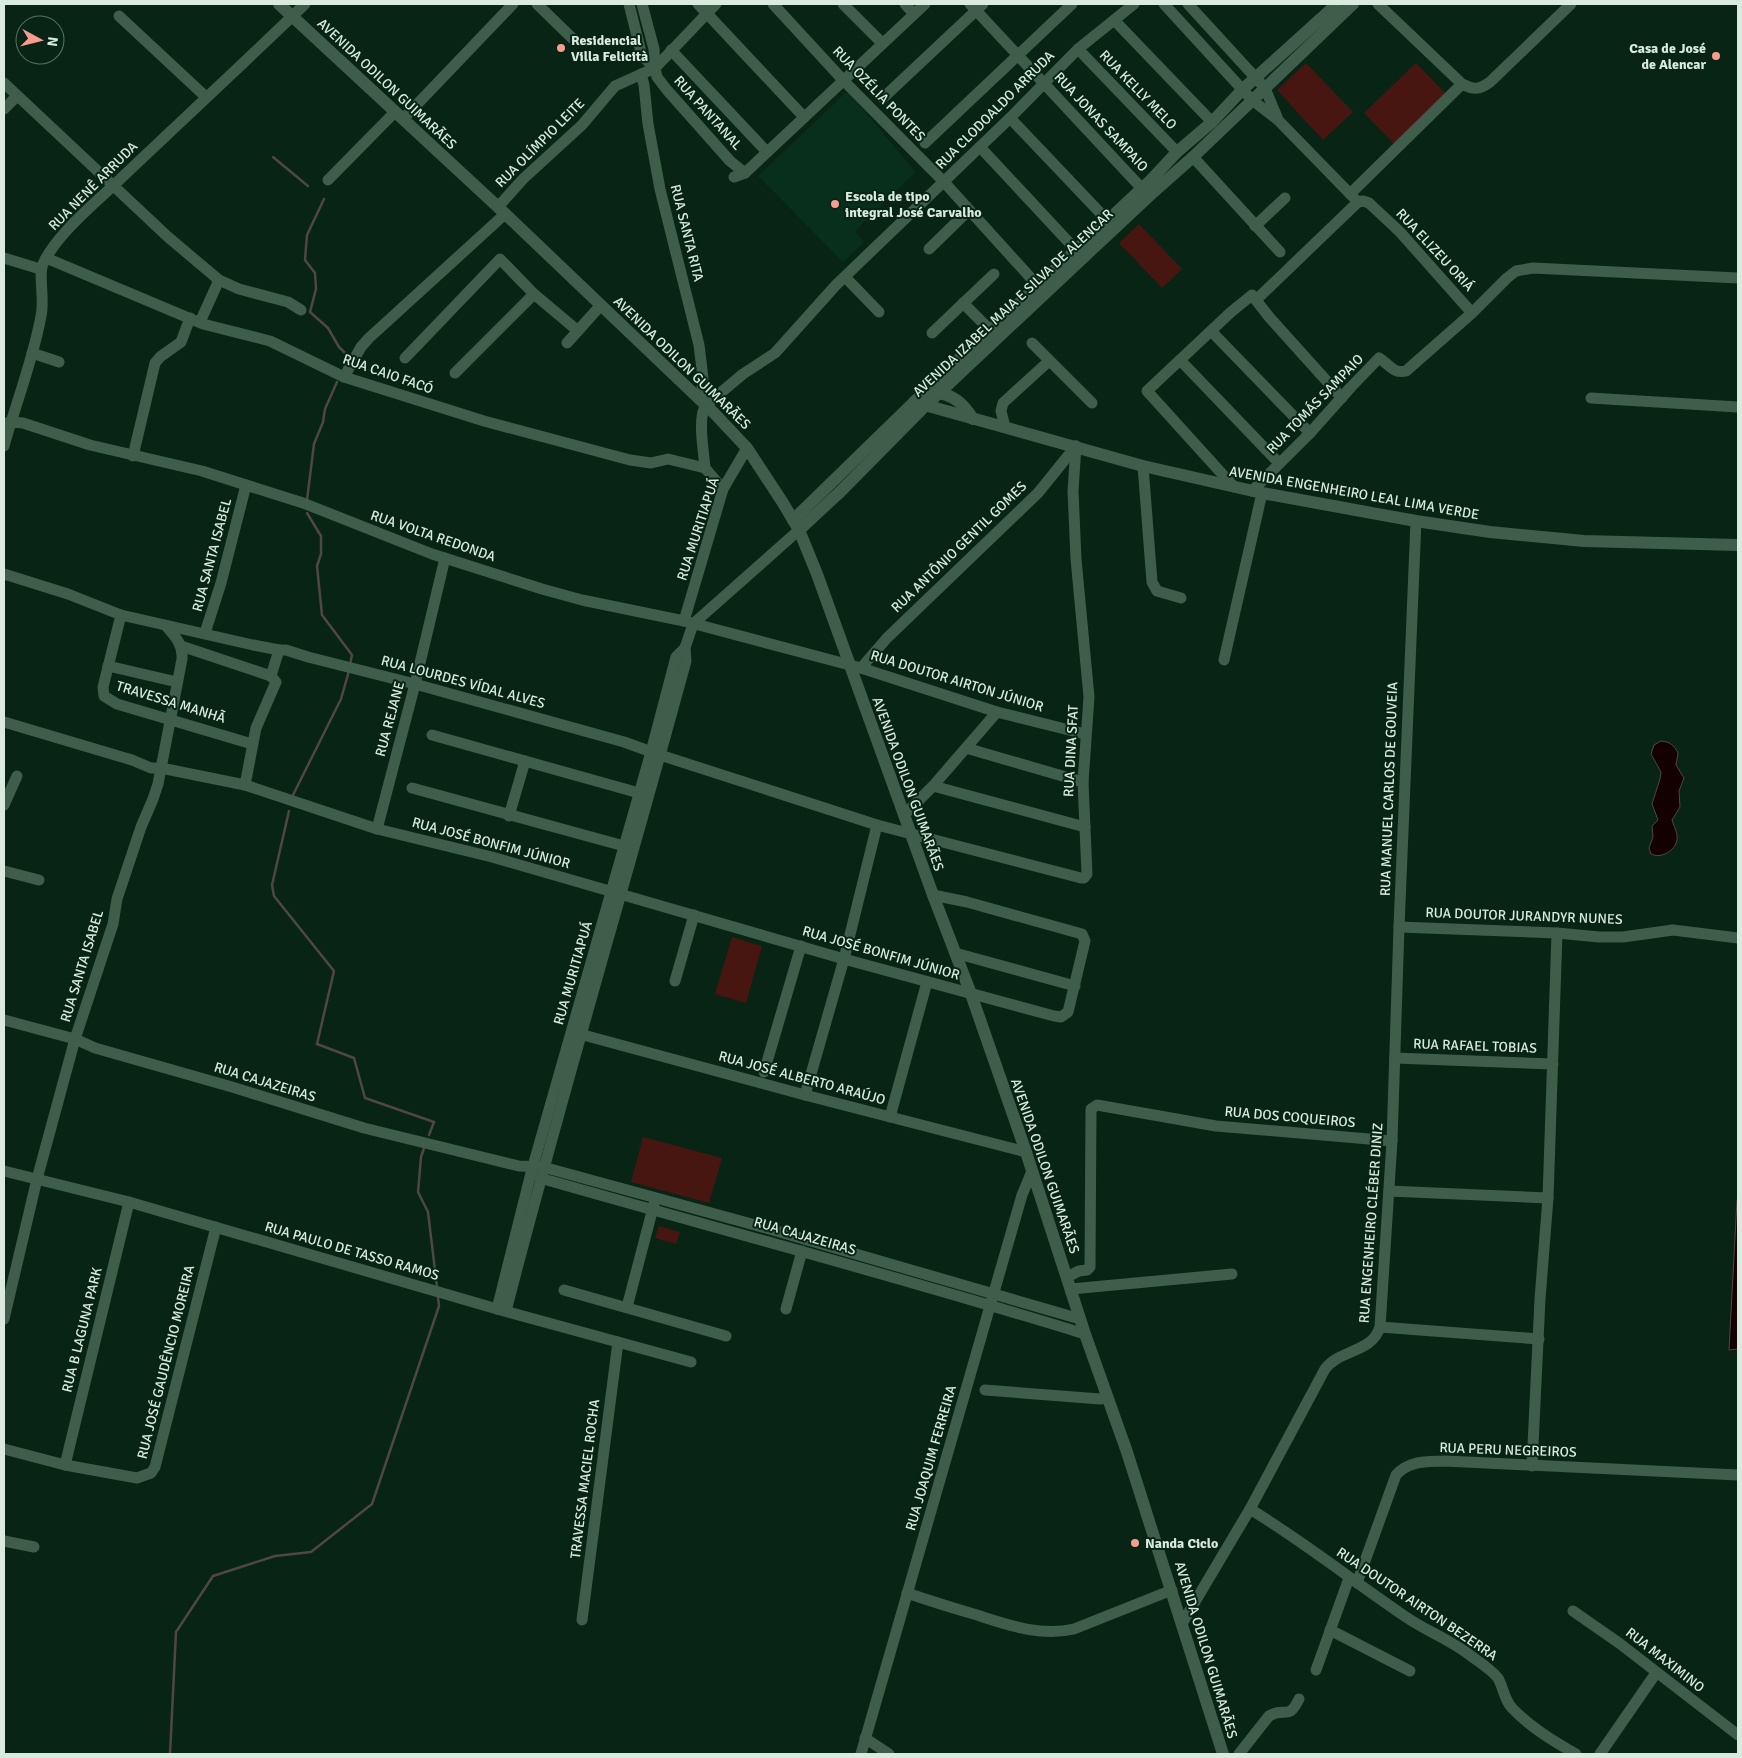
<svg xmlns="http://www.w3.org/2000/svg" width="1742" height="1758" viewBox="0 0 1742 1758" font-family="Signika,sans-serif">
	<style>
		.built { fill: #082f1c }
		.green { fill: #481610 }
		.water { fill: #150000; stroke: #504643 }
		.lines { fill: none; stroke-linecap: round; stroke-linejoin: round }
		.stream { stroke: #504643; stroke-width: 2.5 }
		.street { stroke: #3f5d4b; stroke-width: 11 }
		.secondary { stroke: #3f5d4b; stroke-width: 12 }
		.poi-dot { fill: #f59d8e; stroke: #072415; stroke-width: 2 }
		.labels { text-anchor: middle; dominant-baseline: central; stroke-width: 4; stroke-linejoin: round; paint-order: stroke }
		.poi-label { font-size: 14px; font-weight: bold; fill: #d9eadf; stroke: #072415; text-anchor: start }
		.street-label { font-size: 14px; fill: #d9eadf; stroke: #072415 }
	</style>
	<rect width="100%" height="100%" fill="#072415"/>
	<polygon class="built" points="845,93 849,93 916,172 855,231 864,242 843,262 758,176"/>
	<g class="green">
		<polygon points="1306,63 1353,112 1323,140 1277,90"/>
		<polygon points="1416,63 1446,94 1394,144 1364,113"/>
		<polygon points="1139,224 1182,269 1162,288 1119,243"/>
		<polygon points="732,937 762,946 746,1003 715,994"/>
		<polygon points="643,1137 722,1158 709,1203 631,1182"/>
		<polygon points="659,1226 680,1232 676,1244 655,1238"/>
	</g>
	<g class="water">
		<path d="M 1661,741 C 1670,742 1674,745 1678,753 L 1676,765 L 1684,778 L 1679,791 L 1680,807 L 1672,820 C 1674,827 1678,833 1677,840 C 1675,851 1661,859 1651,854 L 1649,848 L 1653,837 L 1652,826 L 1658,820 L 1652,804 L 1660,779 L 1661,772 L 1651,754 L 1654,745 Z"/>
		<polygon points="1738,1198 1738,1349 1729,1350 1737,1200"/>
	</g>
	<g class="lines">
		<g class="stream">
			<polyline points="273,157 308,186"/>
			<polyline points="324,199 307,235 305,260 315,273 316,289 310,312 328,328 339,347 350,358"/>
			<polyline points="307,500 314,444 323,422 325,409 337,382"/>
			<polyline points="307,513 321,536 321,554 317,566 322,615 352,655 350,664"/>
			<polyline points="293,795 341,699 349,671"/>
			<polyline points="289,811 272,885 274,896 334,971 317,1044 354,1058 365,1098 434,1122 429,1135"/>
			<polyline points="424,1148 421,1157 418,1192 428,1212 437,1287"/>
			<polyline points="170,1754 176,1632 213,1576 275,1556 311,1552 372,1504 439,1306 438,1297"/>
		</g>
		<g class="street">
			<polyline points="537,4 573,39"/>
			<polyline points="629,4 642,56 655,68"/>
			<polyline points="642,4 654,49 655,68 657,77 667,90 730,161 745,173"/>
			<polyline points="698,4 804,117"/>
			<polyline points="773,4 843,80 944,182 1038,286 1042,293"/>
			<polyline points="843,4 882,43"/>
			<polyline points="905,4 914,14"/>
			<polyline points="970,4 1147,194"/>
			<polyline points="1164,4 1252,100 1278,120 1358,202 1363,201 1369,203 1400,232 1472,313"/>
			<polyline points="1188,4 1265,88 1277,117"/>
			<path d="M 1378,4 L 1462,84 C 1474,90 1479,90 1490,82 L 1571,4"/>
			<polyline points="119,16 206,97"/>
			<polyline points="1115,21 1212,122"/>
			<polyline points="1078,49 1177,152"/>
			<polyline points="671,50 767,152"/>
			<polyline points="641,74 644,85 648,124 660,189 699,345 703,378 701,400"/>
			<polyline points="4,83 168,237 219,280 239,289 288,302 301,310"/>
			<polyline points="883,98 983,4"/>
			<polyline points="4,109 17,96"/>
			<polyline points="1010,118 1107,220"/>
			<polyline points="403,119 513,4"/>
			<polyline points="925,143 1072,4"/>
			<polyline points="980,147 1076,250"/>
			<polyline points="1193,157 1280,252"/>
			<polyline points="734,177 745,173 925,4"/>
			<polyline points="328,180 395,112"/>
			<polyline points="1350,194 1462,84"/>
			<polyline points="498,207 523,179 582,125 615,86 655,68 716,4"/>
			<polyline points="1255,226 1285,198"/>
			<polyline points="929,249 969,210"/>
			<polyline points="4,258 40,269"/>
			<polyline points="46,258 203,324 270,341 344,377 484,421 630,460 651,463 668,459 705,468 723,489"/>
			<polyline points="846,278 879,312"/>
			<polyline points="1256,300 1358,202"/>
			<polyline points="963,303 990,330"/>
			<polyline points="200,322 219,280"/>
			<polyline points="1211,331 1310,433"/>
			<polyline points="932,333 994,274"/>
			<polyline points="567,343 601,305"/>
			<polyline points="1032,343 1092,403"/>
			<polyline points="32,353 59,362"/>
			<polyline points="405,358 500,259 534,294 578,331"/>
			<polyline points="1180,360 1279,463"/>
			<polyline points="455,373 534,294"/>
			<polyline points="344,377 361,347 369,338 505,214"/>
			<polyline points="1591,398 1738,407"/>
			<polyline points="4,424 11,422 23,423 90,445 202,471 303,503 432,554 542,589 582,600 684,621 861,668 997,712 1085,734"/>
			<polyline points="1005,427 1001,411 1003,403 1049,361"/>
			<path d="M 4,446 C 16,403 33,360 41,316 C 45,300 38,274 43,264 C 56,235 93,205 116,183 C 179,123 243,64 305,4"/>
			<polyline points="133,456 155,363 160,357 181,342 190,318"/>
			<polyline points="1143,466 1152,582 1157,591 1181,598"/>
			<path d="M 705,468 C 704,453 697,417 706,405 L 743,374 L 775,353 L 836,285 L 1010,118 L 1078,49 L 1134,4"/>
			<polyline points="1234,487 1147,391 1231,312 1252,295 1270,318 1342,398"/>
			<path d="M 1252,491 L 1310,433 L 1351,387 L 1379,358 C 1389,364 1393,374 1406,371 L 1472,313 L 1507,278 L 1516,271 L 1533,268 L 1738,278"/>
			<polyline points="4,574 68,594 121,615 253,645 279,650 286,650 308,657 415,684 624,742 660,755 877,825 1081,878 1084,878 1087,874 1083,782 1089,697 1076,559 1073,491 1076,446"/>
			<polyline points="121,615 103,687 104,696 117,704 252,744"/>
			<polyline points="684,621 723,489 747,448"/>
			<polyline points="205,633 221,583 246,485"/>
			<polyline points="181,646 271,676"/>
			<polyline points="1224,660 1262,493"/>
			<polyline points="108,666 177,682"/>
			<polyline points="861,668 887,638 1038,493 1076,446"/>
			<polyline points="4,722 132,760 151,768 161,768 245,785 377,829 492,857 844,959 1054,1016 1061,1017 1068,1012 1085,941 1082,934 967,902 933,895"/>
			<polyline points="432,735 639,793"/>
			<polyline points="966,748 1083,782"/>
			<polyline points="245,785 256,728 276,682 271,676 279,650"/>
			<polyline points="933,786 1085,827"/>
			<polyline points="412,788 624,846"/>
			<polyline points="4,805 17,776"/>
			<polyline points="904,815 933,786 997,712"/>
			<polyline points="509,816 525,761"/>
			<polyline points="377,829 415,684 445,558"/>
			<polyline points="4,871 39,880"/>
			<polyline points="1399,927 1557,933 1599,937 1623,937 1673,930 1738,938"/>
			<polyline points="955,953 1075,986"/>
			<polyline points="675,981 694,915"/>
			<polyline points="4,1020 75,1039 95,1048 232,1087 364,1128 519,1166 543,1167 766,1228 1080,1319"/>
			<polyline points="576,1033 805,1095 1026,1152"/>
			<polyline points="1395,1058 1553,1064"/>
			<polyline points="764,1072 801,946"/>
			<polyline points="805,1095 844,959 877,825"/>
			<polyline points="890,1117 927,982"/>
			<polyline points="4,1171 129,1202 497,1309 691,1362"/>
			<path d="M 534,1174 L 540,1178 C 722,1230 904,1278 1085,1334"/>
			<polyline points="1389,1191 1548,1198"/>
			<polyline points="1067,1277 1079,1271 1087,1270 1090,1267 1091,1109 1097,1105 1216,1126 1392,1141"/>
			<polyline points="1071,1289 1232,1274"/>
			<polyline points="564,1290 726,1336"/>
			<polyline points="627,1307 654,1204"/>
			<polyline points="497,1309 531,1173 651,752 676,657 685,648"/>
			<polyline points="786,1309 802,1251"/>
			<path d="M 506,1311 C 562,1093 627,878 686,661 L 685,648 L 693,624 L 799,530"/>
			<path d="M 4,1319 L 37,1179 L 75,1039 L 113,924 L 117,899 L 141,827 L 153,799 L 158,784 L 182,659 C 183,645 176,637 167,627"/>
			<polyline points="1380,1327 1539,1339"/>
			<polyline points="985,1390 1100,1399 1108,1398"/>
			<polyline points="4,1449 65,1465 137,1478 151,1473 155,1467 216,1227"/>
			<polyline points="65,1465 129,1202"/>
			<polyline points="1532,1466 1540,1299 1548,1198 1557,933"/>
			<path d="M 1250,1509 C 1304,1542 1353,1581 1406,1617 C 1426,1631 1451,1640 1471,1656 C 1478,1661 1496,1673 1499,1680 C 1504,1690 1504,1699 1512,1708 C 1530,1727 1553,1741 1576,1754"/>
			<polyline points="4,1541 34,1547"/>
			<path d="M 1357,1583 L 1396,1475 C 1409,1460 1427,1462 1445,1461 L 1738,1475"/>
			<path d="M 907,1593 C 930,1601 953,1608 977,1615 C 1008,1625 1041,1637 1074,1629 L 1172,1590"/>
			<polyline points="1573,1611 1619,1643 1738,1735"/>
			<polyline points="582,1620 618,1342"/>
			<path d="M 1183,1622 L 1250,1509 L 1325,1369 C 1340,1349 1372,1353 1380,1327 L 1392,1141 L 1399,927 L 1416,521"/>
			<polyline points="1330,1630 1410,1671"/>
			<polyline points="1316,1670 1349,1578"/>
			<polyline points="865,1738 889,1754"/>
			<polyline points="861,1754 1022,1195 1032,1171"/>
			<path d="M 1239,1754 L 1269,1716 C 1285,1706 1288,1722 1299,1699"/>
			<polyline points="1600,1754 1656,1673"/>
		</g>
		<g class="secondary">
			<polyline points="279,4 498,207 714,413 747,448 783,503 799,530 817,574 933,895 971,994 1026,1152 1085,1334 1127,1452 1223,1754"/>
			<path d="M 934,392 C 954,395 963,403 973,419"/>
			<polyline points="914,402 1143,466 1262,493 1416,521 1490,532 1584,541 1738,545"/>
			<polyline points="793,520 943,374 1088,239 1149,182 1177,152 1212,122 1243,89 1337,4"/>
			<polyline points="799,530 840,492 925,406 1149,196 1193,157 1353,4"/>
		</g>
	</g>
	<g class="poi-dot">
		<circle cx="561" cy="48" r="5"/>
		<circle cx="1716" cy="56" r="5"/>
		<circle cx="835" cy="204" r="5"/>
		<circle cx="1135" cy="1543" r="5"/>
	</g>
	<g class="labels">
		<g class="poi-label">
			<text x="571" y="40">Residencial<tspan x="571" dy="16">Villa Felicità</tspan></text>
			<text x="1706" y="48" text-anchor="end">Casa de José<tspan x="1706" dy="16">de Alencar</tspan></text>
			<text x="845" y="196">Escola de tipo<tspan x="845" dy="16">integral José Carvalho</tspan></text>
			<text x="1145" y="1543">Nanda Ciclo</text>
		</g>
		<g class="street-label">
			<text transform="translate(387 84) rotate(43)">AVENIDA ODILON GUIMARÃES</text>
			<text transform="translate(1138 90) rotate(46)">RUA KELLY MELO</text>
			<text transform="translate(879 94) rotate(46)">RUA OZÉLIA PONTES</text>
			<text transform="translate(995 110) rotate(-45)">RUA CLODOALDO ARRUDA</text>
			<text transform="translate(708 113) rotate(48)">RUA PANTANAL</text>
			<text transform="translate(1101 122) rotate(47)">RUA JONAS SAMPAIO</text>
			<text transform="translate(540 143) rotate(-45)">RUA OLÍMPIO LEITE</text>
			<text transform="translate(93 186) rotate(-45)">RUA NENÊ ARRUDA</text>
			<text transform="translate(687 233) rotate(76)">RUA SANTA RITA</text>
			<text transform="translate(1435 250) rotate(47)">RUA ELIZEU ORIÁ</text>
			<text transform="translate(1013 303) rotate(-43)">AVENIDA IZABEL MAIA E SILVA DE ALENCAR</text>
			<text transform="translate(682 363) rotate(44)">AVENIDA ODILON GUIMARÃES</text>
			<text transform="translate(388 374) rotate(19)">RUA CAIO FACÓ</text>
			<text transform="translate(1315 404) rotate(-46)">RUA TOMÁS SAMPAIO</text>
			<text transform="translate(1354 493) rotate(10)">AVENIDA ENGENHEIRO LEAL LIMA VERDE</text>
			<text transform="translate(698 529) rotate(-72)">RUA MURITIAPUÁ</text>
			<text transform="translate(433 536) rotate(19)">RUA VOLTA REDONDA</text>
			<text transform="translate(959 547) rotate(-44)">RUA ANTÔNIO GENTIL GOMES</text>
			<text transform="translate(212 555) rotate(-75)">RUA SANTA ISABEL</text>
			<text transform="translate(957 681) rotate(17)">RUA DOUTOR AIRTON JÚNIOR</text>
			<text transform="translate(463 682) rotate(15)">RUA LOURDES VÍDAL ALVES</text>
			<text transform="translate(171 702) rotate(17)">TRAVESSA MANHÃ</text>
			<text transform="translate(390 719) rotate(-75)">RUA REJANE</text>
			<text transform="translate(1071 751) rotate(-87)">RUA DINA SFAT</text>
			<text transform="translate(908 784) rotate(70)">AVENIDA ODILON GUIMARÃES</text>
			<text transform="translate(1389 789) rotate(-88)">RUA MANUEL CARLOS DE GOUVEIA</text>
			<text transform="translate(491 843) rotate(15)">RUA JOSÉ BONFIM JÚNIOR</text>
			<text transform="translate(1524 916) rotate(2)">RUA DOUTOR JURANDYR NUNES</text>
			<text transform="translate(881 953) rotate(16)">RUA JOSÉ BONFIM JÚNIOR</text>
			<text transform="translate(82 966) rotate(-73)">RUA SANTA ISABEL</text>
			<text transform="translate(573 973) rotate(-74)">RUA MURITIAPUÁ</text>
			<text transform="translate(1475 1046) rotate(2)">RUA RAFAEL TOBIAS</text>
			<text transform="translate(802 1078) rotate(15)">RUA JOSÉ ALBERTO ARAÚJO</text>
			<text transform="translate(265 1082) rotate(17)">RUA CAJAZEIRAS</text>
			<text transform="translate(1290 1117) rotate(5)">RUA DOS COQUEIROS</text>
			<text transform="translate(1045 1166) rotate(71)">AVENIDA ODILON GUIMARÃES</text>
			<text transform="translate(1371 1223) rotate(-86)">RUA ENGENHEIRO CLÉBER DINIZ</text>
			<text transform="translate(805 1236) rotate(16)">RUA CAJAZEIRAS</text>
			<text transform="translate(352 1251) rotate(16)">RUA PAULO DE TASSO RAMOS</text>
			<text transform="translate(82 1330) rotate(-76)">RUA B LAGUNA PARK</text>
			<text transform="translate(166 1362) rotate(-76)">RUA JOSÉ GAUDÊNCIO MOREIRA</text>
			<text transform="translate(1508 1450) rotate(2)">RUA PERU NEGREIROS</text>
			<text transform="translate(931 1458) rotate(-74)">RUA JOAQUIM FERREIRA</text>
			<text transform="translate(585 1479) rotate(-83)">TRAVESSA MACIEL ROCHA</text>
			<text transform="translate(1417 1604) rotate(34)">RUA DOUTOR AIRTON BEZERRA</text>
			<text transform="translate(1206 1650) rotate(73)">AVENIDA ODILON GUIMARÃES</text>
			<text transform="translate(1665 1660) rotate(38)">RUA MAXIMINO</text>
		</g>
	</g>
	<rect width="1742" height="1758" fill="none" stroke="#d9eadf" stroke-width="10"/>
	<g transform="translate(40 40) rotate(97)"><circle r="24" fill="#072415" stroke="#5b7366"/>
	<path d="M0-4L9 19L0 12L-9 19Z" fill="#f59d8e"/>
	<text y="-8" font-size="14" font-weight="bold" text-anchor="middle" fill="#d9eadf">N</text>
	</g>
</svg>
